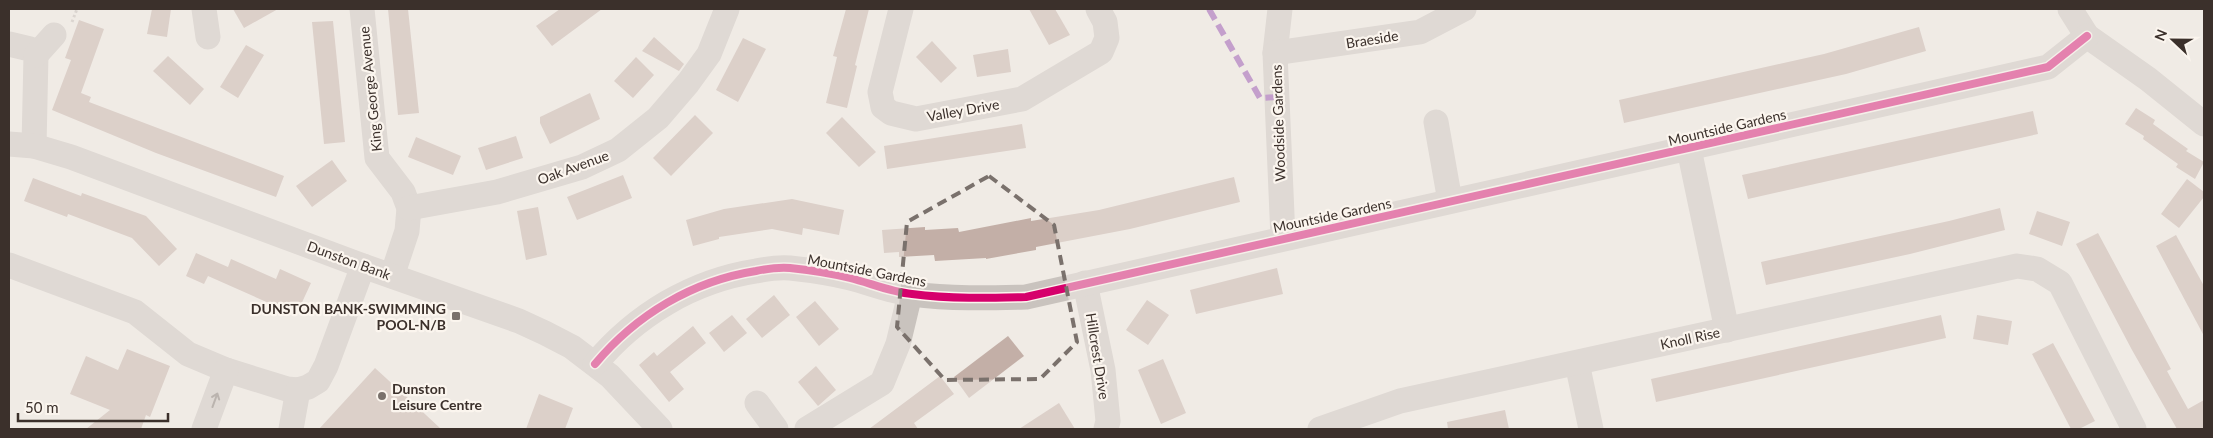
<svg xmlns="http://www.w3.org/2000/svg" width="2213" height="438" viewBox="0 0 2213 438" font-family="Lato,sans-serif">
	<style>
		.building { fill: #c3afa7 }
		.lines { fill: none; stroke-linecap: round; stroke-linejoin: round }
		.path { stroke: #c2bbb6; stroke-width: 3; stroke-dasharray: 2.5 2.5; stroke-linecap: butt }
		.minor { stroke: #c9c3be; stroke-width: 25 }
		.quiet { stroke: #8e44ad; stroke-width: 6; stroke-dasharray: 12 6; stroke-linecap: butt }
		.cycleway-casing { stroke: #fbf5ee; stroke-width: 11 }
		.cycleway { stroke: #d6006c; stroke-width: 8 }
		.oneway { stroke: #7b726d }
		.marked { fill: none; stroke: #7a716c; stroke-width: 4; stroke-dasharray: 10 6; stroke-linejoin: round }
		.poi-dot { fill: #7a716c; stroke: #fbf5ee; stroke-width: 2 }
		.labels { text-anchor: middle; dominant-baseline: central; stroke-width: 4.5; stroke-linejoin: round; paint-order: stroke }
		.street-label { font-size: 14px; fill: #3b302b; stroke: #fbf5ee }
		.poi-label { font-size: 14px; font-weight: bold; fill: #3b302b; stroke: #fbf5ee; text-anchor: end }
	</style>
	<rect width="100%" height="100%" fill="#f0ebe5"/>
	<g class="building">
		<polygon points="152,9 171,9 167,37 147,34"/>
		<polygon points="233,9 278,9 244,28"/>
		<polygon points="388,9 408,9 419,113 398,115"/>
		<polygon points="560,9 602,9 552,46 536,26"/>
		<polygon points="846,9 869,9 855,65 857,66 847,108 826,103 837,57 833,56"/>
		<polygon points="1029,9 1055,9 1070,35 1049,45"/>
		<polygon points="79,20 104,29 81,93 91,97 89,102 284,176 276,197 156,153 52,110 71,60 65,58"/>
		<polygon points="333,21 345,142 324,144 312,22"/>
		<polygon points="1919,27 1926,51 1846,74 1624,123 1619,100 1824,54"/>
		<polygon points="654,37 684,64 679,71 642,51"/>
		<polygon points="743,38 766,49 738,102 716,90"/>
		<polygon points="932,41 957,68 941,83 916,57"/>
		<polygon points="246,45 264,55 238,98 220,87"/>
		<polygon points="1008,49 1011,72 977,77 973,55"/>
		<polygon points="168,56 204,89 190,105 153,71"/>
		<polygon points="636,57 654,75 633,98 614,81"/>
		<polygon points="590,93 600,119 550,144 540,123 540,117"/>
		<polygon points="2136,108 2155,120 2153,124 2188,149 2186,151 2204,162 2195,179 2176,167 2178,164 2143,139 2144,136 2125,124"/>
		<polygon points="2033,111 2038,134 1748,199 1742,175"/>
		<polygon points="695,115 713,133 671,176 653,158"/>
		<polygon points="842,117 876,152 859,167 826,133"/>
		<polygon points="1022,124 1026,148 887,169 884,146"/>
		<polygon points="516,136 523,158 486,170 478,148"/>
		<polygon points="416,137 461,156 453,175 408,157"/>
		<polygon points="332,160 347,181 312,207 296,186"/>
		<polygon points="623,175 632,198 577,220 567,197"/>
		<polygon points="1234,177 1240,202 1130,229 1036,247 1036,250 986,259 986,258 935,261 934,255 899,257 899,252 884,253 882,230 925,227 925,230 958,228 959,232 1031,218 1031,221 1099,210"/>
		<polygon points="33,178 81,196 82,193 146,216 177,249 159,266 132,238 68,214 67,217 24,201"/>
		<polygon points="2187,179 2204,192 2204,197 2179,228 2161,214"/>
		<polygon points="792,199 844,210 839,235 803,228 802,235 772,229 719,237 719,239 693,246 686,220 724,209"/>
		<polygon points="538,207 547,255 526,260 517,211"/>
		<polygon points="2000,208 2005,230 1910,254 1766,285 1761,262 1949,221"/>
		<polygon points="2037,211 2070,222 2062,246 2029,234"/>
		<polygon points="2098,233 2171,369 2167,371 2188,409 2204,400 2204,429 2177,429 2132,350 2076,244"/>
		<polygon points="2176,235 2204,286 2204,336 2156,246"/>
		<polygon points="196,253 228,267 231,259 276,279 280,269 311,283 298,311 282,303 280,308 208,276 204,284 186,276"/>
		<polygon points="1277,268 1283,294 1196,314 1190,290"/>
		<polygon points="774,295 790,315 762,338 746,319"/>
		<polygon points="1147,300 1169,315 1148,345 1126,330"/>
		<polygon points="815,301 839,329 819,346 796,317"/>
		<polygon points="732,315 747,333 724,352 709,333"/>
		<polygon points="1941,315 1946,338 1656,402 1651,379"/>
		<polygon points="1977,315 2012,321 2008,345 1973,339"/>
		<polygon points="693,326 706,343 670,372 684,389 669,402 639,365 654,352 657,356"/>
		<polygon points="1008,336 1024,356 969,398 954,377"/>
		<polygon points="2053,343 2095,421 2079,429 2071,429 2032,354"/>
		<polygon points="127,349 170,366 150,417 146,415 141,429 86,429 110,410 70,394 86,356 118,370"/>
		<polygon points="1163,359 1186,413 1161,424 1138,370"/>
		<polygon points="816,366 836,390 818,406 798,382"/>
		<polygon points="375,368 411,401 441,429 319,429"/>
		<polygon points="940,376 954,394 914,423 918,429 869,429"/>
		<polygon points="539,394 573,408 565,429 526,429"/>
		<polygon points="1059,403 1075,429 1019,429"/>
		<polygon points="1505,410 1509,429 1448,429 1447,422"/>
	</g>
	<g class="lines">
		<polyline class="path" points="72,22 77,9"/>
		<g class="minor">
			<polyline points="204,9 208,37"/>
			<polyline points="362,9 377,158 403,192 409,208 407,231 392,276"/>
			<polyline points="901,9 880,92 883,107 891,113 916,119 1022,99 1101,52 1107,38 1105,22 1098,9"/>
			<polyline points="1280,9 1275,53 1283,238"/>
			<polyline points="2070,9 2087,36 2148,79 2204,124"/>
			<polyline points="9,44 30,49 36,55 34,146"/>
			<polyline points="1275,53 1420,32 1464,9"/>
			<polyline points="36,55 54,35"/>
			<polyline points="1436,122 1450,201"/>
			<polyline points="9,144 34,146 71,157 363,266 519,321 545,333 572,347 610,376 660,429"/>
			<polyline points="1689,149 1727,330"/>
			<polyline points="409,208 497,192 582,167 618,150 658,118 688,83 709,54 727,9"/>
			<polyline points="9,265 135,312 188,354 226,370 287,389 298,390 308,387 318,381 326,366 363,266"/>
			<polyline points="1085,283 1103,370 1108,421 1106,429"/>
			<polyline points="1577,363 1591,429"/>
			<path d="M 595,364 C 636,315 692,281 756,271 C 766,269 779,267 790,268 C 809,270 831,273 850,278 C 870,283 891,292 912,294 C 950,299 988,298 1026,297 L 2048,67 L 2087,36"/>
			<polyline points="757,403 776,429"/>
			<polyline points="204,429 226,370"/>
			<polyline points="291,429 298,390"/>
			<polyline points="807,429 882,383 898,344 910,294"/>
			<polyline points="1320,429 1400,401 2017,266 2037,269 2060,283 2134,429"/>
		</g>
		<polyline class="quiet" points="1209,9 1260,98 1277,97"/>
		<defs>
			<path id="cycleway" d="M 595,364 C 636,315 692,281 756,271 C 766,269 779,267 790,268 C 809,270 831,273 850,278 C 870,283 891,292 912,294 C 950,299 988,298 1026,297 L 2048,67 L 2087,36"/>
		</defs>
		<use href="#cycleway" class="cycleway-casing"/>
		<use href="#cycleway" class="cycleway"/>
	</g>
	<defs><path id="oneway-shaft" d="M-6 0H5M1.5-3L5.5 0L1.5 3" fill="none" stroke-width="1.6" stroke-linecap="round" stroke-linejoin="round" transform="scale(1.25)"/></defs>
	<use class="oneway" href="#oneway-shaft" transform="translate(215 400) rotate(-70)"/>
	<path d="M0 0H2213V438H0ZM 989,176 L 1054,225 L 1077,342 L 1040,379 L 945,380 L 897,327 L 907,222 Z" fill="#f0ebe5" fill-opacity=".55" fill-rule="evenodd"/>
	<path class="marked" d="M 989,176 L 1054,225 L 1077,342 L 1040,379 L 945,380 L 897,327 L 907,222 Z"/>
	<g class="poi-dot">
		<rect x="451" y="311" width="10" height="10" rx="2.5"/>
		<circle cx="382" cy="396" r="5"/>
	</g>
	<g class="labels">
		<g class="street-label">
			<text transform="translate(1372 39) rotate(-9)">Braeside</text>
			<text transform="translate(370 89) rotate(-96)">King George Avenue</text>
			<text transform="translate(963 110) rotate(-10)">Valley Drive</text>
			<text transform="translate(1278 123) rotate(-92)">Woodside Gardens</text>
			<text transform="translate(1727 127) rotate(-13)">Mountside Gardens</text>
			<text transform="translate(573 167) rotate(-20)">Oak Avenue</text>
			<text transform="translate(1332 215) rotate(-12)">Mountside Gardens</text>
			<text transform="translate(349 260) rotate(20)">Dunston Bank</text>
			<text transform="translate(867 270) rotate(11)">Mountside Gardens</text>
			<text transform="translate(1690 338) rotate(-12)">Knoll Rise</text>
			<text transform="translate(1098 356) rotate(81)">Hillcrest Drive</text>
		</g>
		<g class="poi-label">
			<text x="446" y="308">DUNSTON BANK-SWIMMING<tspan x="446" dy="16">POOL-N/B</tspan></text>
			<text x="392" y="388" text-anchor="start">Dunston<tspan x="392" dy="16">Leisure Centre</tspan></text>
		</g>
	</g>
	<rect width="2213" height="438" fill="none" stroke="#3b302b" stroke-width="20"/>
	<g transform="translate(2173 40) rotate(292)" stroke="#fbf5ee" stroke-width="4" paint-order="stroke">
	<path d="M0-4L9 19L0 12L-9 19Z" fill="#3b302b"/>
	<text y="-8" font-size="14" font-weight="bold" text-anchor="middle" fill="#3b302b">N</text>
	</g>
	<path d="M18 413v8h150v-8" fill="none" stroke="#3b302b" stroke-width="2.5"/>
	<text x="25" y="413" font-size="15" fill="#3b302b" stroke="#fbf5ee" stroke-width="4" paint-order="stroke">50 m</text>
</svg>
